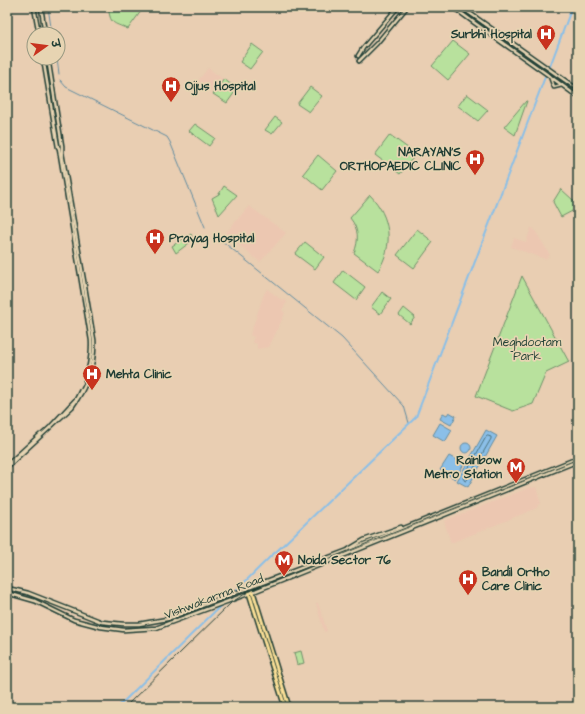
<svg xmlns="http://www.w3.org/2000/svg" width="585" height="714" viewBox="0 0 585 714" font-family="'Architects Daughter','Playpen Sans Deva',sans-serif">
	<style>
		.built { fill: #ecc7b1 }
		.green { fill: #b8e19d; stroke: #6c8f68 }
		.water { fill: #8bbfe8; stroke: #608ba0 }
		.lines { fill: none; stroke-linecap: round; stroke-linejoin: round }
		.shore { stroke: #4a717c; stroke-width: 1 }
		.stream { stroke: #608ba0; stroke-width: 1 }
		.canal { stroke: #8bbfe8; stroke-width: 2 }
		.secondary-casing { stroke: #1f3d34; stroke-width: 5.5 }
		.primary-casing { stroke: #1f3d34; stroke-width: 6 }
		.secondary { stroke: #e7d4b2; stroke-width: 2.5 }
		.primary { stroke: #fbdf96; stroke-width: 3 }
		.rail { stroke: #1f3d34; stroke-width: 1 }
		.secondary-bridge-casing { stroke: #1f3d34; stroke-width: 5.5; stroke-linecap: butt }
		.secondary-bridge { stroke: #e7d4b2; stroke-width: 2.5 }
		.labels { text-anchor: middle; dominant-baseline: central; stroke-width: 3.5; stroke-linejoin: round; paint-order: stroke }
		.poi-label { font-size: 12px; font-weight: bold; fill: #1f3d34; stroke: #e7d4b2; text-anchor: start }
		.park-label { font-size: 12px; fill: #274539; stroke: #e7d4b2 }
		.street-label { font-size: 12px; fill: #1f3d34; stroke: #e7d4b2 }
	</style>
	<rect width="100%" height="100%" fill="#e9ceb2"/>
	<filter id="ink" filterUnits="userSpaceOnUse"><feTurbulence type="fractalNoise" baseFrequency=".025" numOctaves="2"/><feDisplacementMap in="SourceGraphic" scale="8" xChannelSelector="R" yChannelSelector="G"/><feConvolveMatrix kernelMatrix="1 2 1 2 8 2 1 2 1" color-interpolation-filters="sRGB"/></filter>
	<g filter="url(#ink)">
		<g class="built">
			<polygon points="208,68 223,79 213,92 198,81"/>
			<polygon points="249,206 286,233 260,262 225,234"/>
			<polygon points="531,228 534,229 550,255 545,259 511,247 514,238 526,242"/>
			<polygon points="267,289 283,301 284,299 287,302 282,310 285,313 269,347 257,349 257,344 252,342 254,337 250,335 264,294"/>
			<polygon points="531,487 532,488 536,487 541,504 538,505 537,508 451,543 444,521"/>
			<polygon points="316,603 318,603 327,631 324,632"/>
		</g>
		<g class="green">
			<path d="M 108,7 L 144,7 L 128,29 C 112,22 111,25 108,7 Z"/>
			<polygon points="453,41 470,54 448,80 432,66"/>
			<polygon points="252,44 263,52 250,69 240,62"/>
			<polygon points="224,79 237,89 227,103 213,94"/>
			<polygon points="310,87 322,96 309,112 297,104"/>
			<polygon points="467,94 488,110 478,121 458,106"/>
			<polygon points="526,101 527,101 515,135 504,127"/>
			<polygon points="275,117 282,122 272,134 265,130"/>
			<polygon points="195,124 215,138 209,146 189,131"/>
			<polygon points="390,135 416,154 400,174 375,155"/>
			<polygon points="318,155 337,171 322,190 303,174"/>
			<polygon points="224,186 237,195 219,215 212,198 219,194"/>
			<polygon points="561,189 573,200 578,208 561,217 553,202"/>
			<path d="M 370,195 C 391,217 394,245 378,271 L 354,253 C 359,240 359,229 350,218 Z"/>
			<polygon points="417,229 433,242 414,268 397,255"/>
			<polygon points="191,234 193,240 176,253 172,246"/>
			<polygon points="305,242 324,257 315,269 295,254"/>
			<polygon points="343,270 365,287 356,300 334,283"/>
			<polygon points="522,276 569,362 546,373 533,404 513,411 476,396"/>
			<polygon points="382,292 391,299 380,314 371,307"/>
			<polygon points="404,308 415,317 410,324 399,315"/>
			<polygon points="301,651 304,663 297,665 294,653"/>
		</g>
		<g class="water">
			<polygon points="449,412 456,416 451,425 440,419 443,413 447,415"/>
			<polygon points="440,423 452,430 445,442 433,435"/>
			<polygon points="486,430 497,436 468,487 457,481"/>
			<circle cx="466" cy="448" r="5"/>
			<polygon points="449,456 464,464 455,479 440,470"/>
		</g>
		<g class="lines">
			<polygon class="shore" points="488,436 491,437 491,439 467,480 465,481 463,478 486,437"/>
			<g class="stream">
				<polyline points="48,7 52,34"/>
				<polyline points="57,58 59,74"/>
				<polyline points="60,80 66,87 167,137 170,142 205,227"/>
				<polyline points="216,236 342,338 404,406 409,423"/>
			</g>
			<g class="canal">
				<polyline points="549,69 572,7"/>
				<polyline points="118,707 271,556 278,550 416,417 545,77"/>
			</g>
			<defs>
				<g id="secondary">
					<polyline points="34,7 39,34"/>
					<polyline points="41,7 45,34"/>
					<path d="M 453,7 C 494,38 537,66 578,97"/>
					<polyline points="461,7 573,86 578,87"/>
					<polyline points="358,56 363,48 398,7"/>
					<polyline points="43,58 58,147 59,148 60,154"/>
					<polyline points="48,58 62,146 62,153"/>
					<polyline points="359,61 377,43 407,7"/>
					<polyline points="550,76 554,87 562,85"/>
					<polyline points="349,549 364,540 401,527"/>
					<polyline points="7,588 28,593 102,622 123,624 139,624 167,619 372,541 578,458"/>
					<polyline points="7,593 35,601 74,620 101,627 124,630 156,628 253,592 578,461"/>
				</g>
				<g id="primary">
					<polyline points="253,592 289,707"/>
					<polyline points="249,593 285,707"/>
				</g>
			</defs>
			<use href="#secondary" class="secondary-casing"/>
			<use href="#primary" class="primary-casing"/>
			<use href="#secondary" class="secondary"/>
			<use href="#primary" class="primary"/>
			<g class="rail">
				<polyline points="458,7 578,93"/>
				<polyline points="125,707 232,602 253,589 578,459"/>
			</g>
			<defs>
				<g id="secondary-bridge">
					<path d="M 60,154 L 91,340 C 92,355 89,369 85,382"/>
					<polyline points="51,426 77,398 81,390"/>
					<polyline points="7,465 41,434"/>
					<path d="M 7,467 L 72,407 C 87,387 95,365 94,340 L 62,153"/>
				</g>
			</defs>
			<use href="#secondary-bridge" class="secondary-bridge-casing"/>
			<use href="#secondary-bridge" class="secondary-bridge"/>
		</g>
	</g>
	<defs>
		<symbol id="hospital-pin" viewBox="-11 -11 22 30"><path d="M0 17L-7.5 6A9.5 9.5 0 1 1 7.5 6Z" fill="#c8321e" stroke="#e7d4b2"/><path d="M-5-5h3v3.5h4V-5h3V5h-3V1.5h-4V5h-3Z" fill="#fff"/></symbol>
		<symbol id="metro-pin" viewBox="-11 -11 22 30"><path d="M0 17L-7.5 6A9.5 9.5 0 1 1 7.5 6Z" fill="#c8321e" stroke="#e7d4b2"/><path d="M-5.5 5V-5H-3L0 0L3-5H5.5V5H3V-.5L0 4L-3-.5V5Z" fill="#fff"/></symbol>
	</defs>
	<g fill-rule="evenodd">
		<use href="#hospital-pin" x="535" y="23" width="22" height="30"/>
		<use href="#hospital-pin" x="160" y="75" width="22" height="30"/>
		<use href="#hospital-pin" x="464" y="148" width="22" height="30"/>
		<use href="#hospital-pin" x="144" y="227" width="22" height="30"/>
		<use href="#hospital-pin" x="81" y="363" width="22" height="30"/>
		<use href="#metro-pin" x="505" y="456" width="22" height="30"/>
		<use href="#metro-pin" x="273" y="549" width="22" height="30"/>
		<use href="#hospital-pin" x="457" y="568" width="22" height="30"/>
	</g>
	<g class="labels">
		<g class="poi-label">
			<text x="532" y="34" text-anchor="end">Surbhi Hospital</text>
			<text x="185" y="86">Ojjus Hospital</text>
			<text x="461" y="152" text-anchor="end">NARAYAN'S<tspan x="461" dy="14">ORTHOPAEDIC CLINIC</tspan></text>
			<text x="169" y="238">Prayag Hospital</text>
			<text x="106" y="374">Mehta Clinic</text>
			<text x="502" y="460" text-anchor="end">Rainbow<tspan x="502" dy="14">Metro Station</tspan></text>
			<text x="298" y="560">Noida Sector 76</text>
			<text x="482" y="572">Bandil Ortho<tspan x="482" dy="14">Care Clinic</tspan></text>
		</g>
		<g class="park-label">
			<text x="527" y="342">Meghdootam<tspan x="527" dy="14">Park</tspan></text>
		</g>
		<g class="street-label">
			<text transform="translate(214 597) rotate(-21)">Vishwakarma Road</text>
		</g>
	</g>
	<rect width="585" height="714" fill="none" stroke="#e7d4b2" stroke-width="24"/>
	<rect x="12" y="12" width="561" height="690" fill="none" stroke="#1f3d34" stroke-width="1.5" filter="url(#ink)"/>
	<g transform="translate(46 46) rotate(76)"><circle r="19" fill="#e7d4b2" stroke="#979880"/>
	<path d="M0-3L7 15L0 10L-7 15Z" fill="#c8321e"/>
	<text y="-6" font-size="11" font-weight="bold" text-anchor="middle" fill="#1f3d34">उ</text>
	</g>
</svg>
